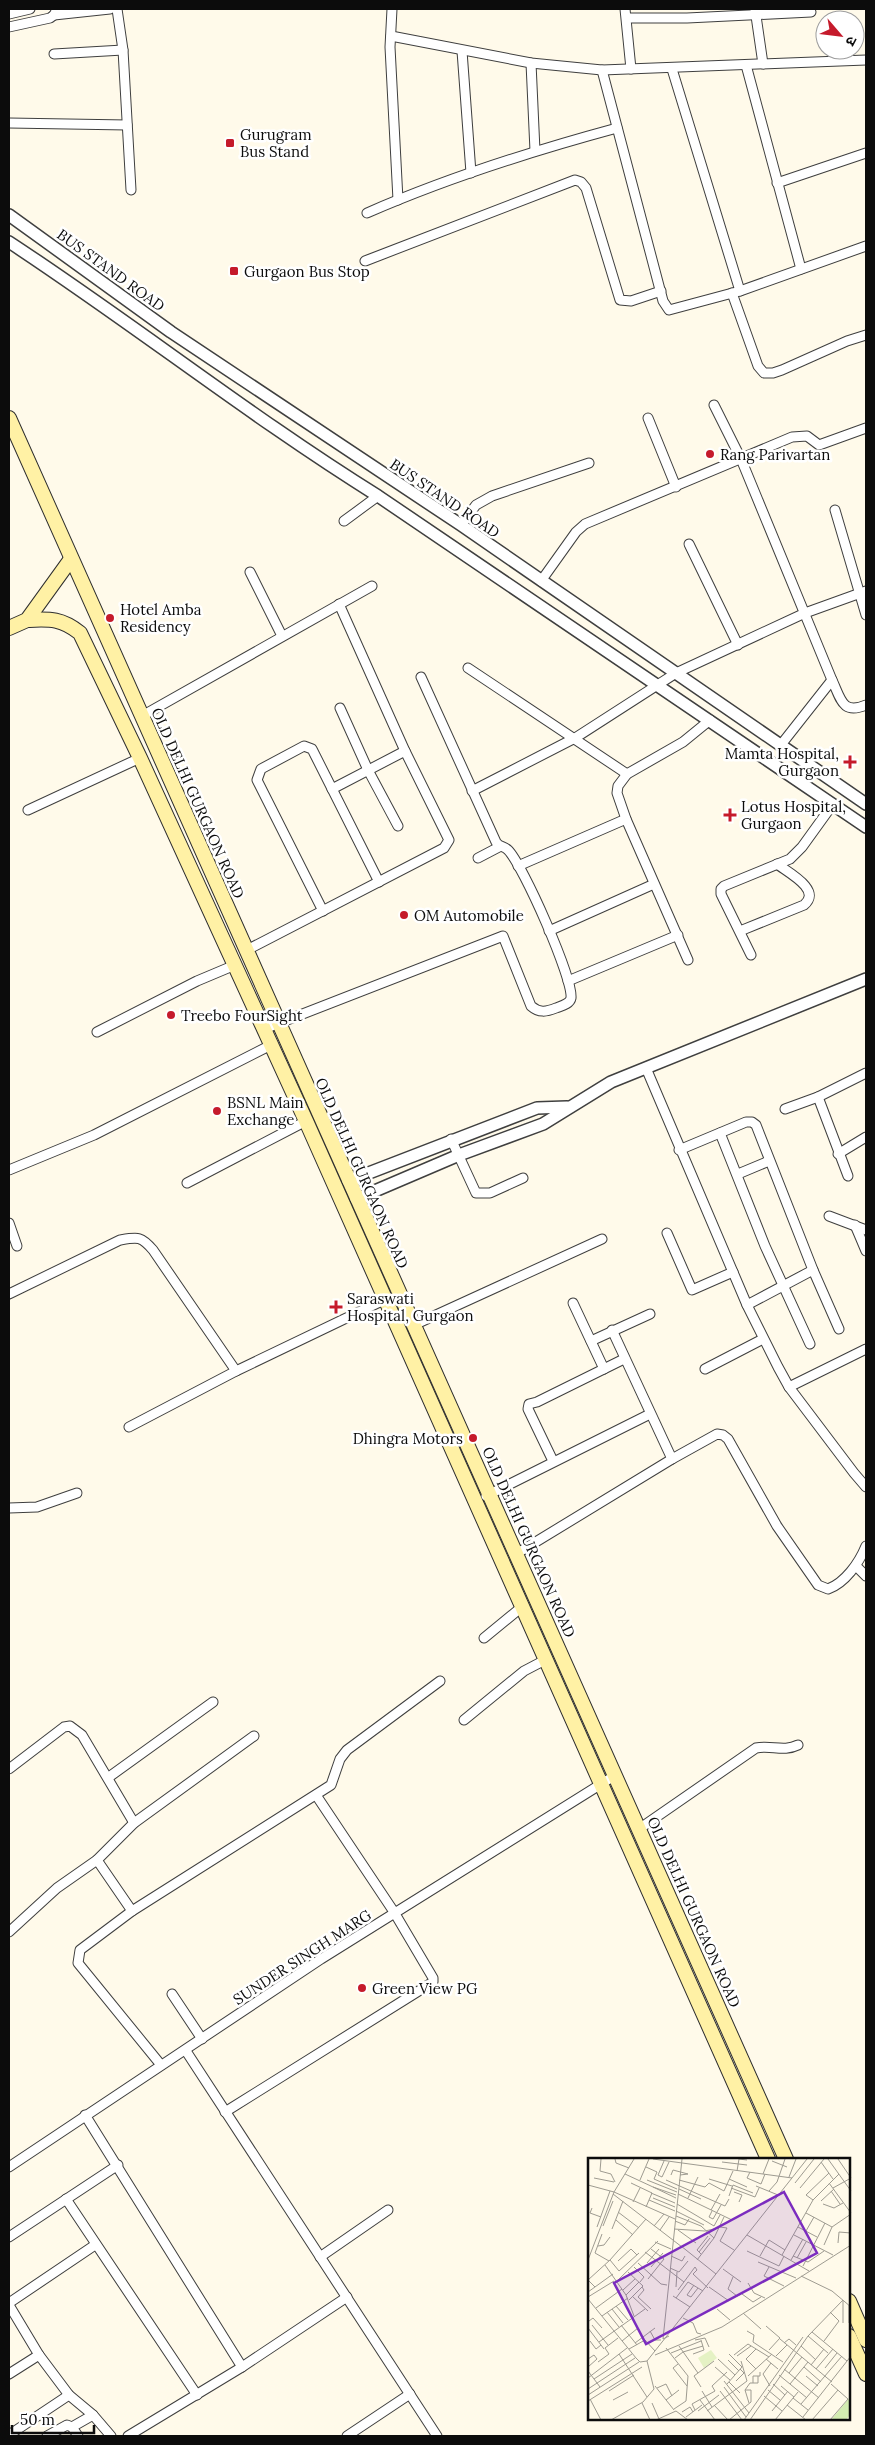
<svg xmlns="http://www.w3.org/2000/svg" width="875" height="2445" viewBox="0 0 875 2445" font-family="Lora,'Noto Sans Devanagari',serif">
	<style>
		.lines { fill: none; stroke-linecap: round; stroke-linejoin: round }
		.minor-casing { stroke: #3f3f3f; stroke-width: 11 }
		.tertiary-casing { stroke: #3f3f3f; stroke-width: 14 }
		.secondary-casing { stroke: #2e2e2e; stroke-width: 16 }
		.minor { stroke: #fff; stroke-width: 9 }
		.tertiary { stroke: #fff; stroke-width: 11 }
		.secondary { stroke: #fff1a5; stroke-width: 14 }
		.poi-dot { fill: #c51a2b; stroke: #fff; stroke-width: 2 }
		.labels { text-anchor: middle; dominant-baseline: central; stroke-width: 5; stroke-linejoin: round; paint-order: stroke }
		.poi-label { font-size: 15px; fill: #0c0c0c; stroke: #fff; text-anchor: start }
		.street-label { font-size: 15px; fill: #0c0c0c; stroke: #fff }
		.inset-road { fill: none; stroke: #9e9b91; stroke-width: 1 }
		.view { fill: #7b2cbf; fill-opacity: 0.15; stroke: #7b2cbf; stroke-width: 2.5 }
		.inset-edge { fill: none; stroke: #0c0c0c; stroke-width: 2.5 }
	</style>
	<rect width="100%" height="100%" fill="#fffaea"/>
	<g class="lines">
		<defs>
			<g id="minor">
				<polyline points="117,9 123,50 131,190"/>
				<polyline points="392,9 390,47 398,200"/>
				<polyline points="625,9 631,69"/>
				<polyline points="755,9 763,64"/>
				<polyline points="9,14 30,9"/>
				<polyline points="54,15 110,9"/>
				<polyline points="627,18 687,18 811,12"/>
				<polyline points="9,27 50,18 54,15 57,9"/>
				<polyline points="391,36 531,63 602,70 866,60"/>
				<polyline points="462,51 471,173"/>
				<polyline points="54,54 123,50"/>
				<polyline points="531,63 535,151"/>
				<polyline points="746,65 801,269"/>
				<polyline points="672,69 740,291"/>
				<polyline points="602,70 663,301 669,310 740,291 866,246"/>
				<polyline points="9,123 127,125"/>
				<polyline points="777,183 866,153"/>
				<path d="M 367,213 C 447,178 532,151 617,128"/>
				<polyline points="365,261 575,180 581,182 586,188 620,300 631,301 661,291"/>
				<polyline points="732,293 758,366 764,373 773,373 782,370 847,341 866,335"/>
				<path d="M 714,405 L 741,459 L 832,680 C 841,699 842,715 866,705"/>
				<polyline points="648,418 676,487"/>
				<polyline points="835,510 866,615"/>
				<polyline points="344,521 378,496"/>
				<polyline points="461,525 476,505 492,496 589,463"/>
				<polyline points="689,544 738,645"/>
				<polyline points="250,572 282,636"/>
				<polyline points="541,581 576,532 585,524 792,437 807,436 819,445 866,428"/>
				<polyline points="468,668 627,774"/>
				<polyline points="340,708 368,770 398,826"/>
				<polyline points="142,716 372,586"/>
				<polyline points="780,746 832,680"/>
				<polyline points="332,789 405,751"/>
				<polyline points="472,791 575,738 676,673 805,613 866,591"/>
				<polyline points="28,810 140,758"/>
				<polyline points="478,858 499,847"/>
				<polyline points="518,866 626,819"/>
				<polyline points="323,911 257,780 261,769 304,746 312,749 379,882"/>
				<polyline points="549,931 654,884"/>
				<path d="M 740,931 L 804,905 C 822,890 789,873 777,864"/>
				<polyline points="245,951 444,848 449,840 405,751 339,604"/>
				<polyline points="751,955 721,894 721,889 724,886 790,859 802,847 833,804"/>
				<polyline points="688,960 626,819 617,793 618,786 627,774 683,742 710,720"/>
				<polyline points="568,981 678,935"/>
				<path d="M 264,1029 L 503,936 L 531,1006 C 539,1013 546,1012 556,1008 C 561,1006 570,1004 571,998 C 573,978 523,865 508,850 C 504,846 499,847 496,842 L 421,677"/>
				<polyline points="97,1032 197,981 235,965"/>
				<polyline points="646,1068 747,1305 778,1367 789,1387 854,1473 866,1487"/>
				<polyline points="818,1097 848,1176"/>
				<polyline points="785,1109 818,1097 866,1073"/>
				<polyline points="720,1133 765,1246 810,1344"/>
				<polyline points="451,1139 476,1193 490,1193 523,1178"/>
				<polyline points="679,1150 746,1122 752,1122 756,1125 813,1270 839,1329"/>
				<polyline points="838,1154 866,1137"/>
				<polyline points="9,1170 94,1135 271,1045"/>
				<polyline points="738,1174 769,1161"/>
				<polyline points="187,1183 306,1121"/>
				<polyline points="829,1216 866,1230"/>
				<polyline points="9,1223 17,1246"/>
				<polyline points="855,1225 866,1251"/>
				<polyline points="667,1233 692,1290 733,1272"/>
				<path d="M 9,1294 L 120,1240 C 138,1237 141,1236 153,1250 L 236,1371"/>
				<polyline points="573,1303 604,1369"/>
				<polyline points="747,1305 813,1270"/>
				<polyline points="414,1325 602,1239"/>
				<polyline points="612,1330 672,1459"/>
				<polyline points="591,1341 650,1314"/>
				<polyline points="705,1369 763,1339"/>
				<polyline points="789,1387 866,1349"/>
				<polyline points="129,1427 236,1371 386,1299"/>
				<polyline points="553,1461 528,1409 529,1404 537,1402 624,1359"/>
				<polyline points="486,1496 650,1414"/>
				<polyline points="9,1508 37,1507 77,1493"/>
				<path d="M 516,1554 L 672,1459 L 717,1434 L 723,1435 L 728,1439 L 777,1526 L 818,1585 L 828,1589 C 845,1583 859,1563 866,1546"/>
				<polyline points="856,1566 866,1576"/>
				<polyline points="484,1638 523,1606"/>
				<polyline points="464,1720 524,1671 545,1660"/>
				<polyline points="9,1769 64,1727 70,1726 82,1735 134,1823"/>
				<polyline points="109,1777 213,1702"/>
				<path d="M 639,1829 L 756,1748 C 771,1745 784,1752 798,1745"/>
				<polyline points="97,1860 132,1911"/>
				<polyline points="9,1932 57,1888 97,1860 134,1823 254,1736"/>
				<polyline points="172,1994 202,2039"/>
				<polyline points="186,2051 437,2436"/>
				<polyline points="161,2065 78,1963 80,1950 132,1911 331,1785 340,1759 347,1750 440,1681"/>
				<polyline points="225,2112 433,1982 433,1978 394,1912 316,1795"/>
				<polyline points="85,2115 242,2367"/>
				<polyline points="9,2167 321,1959 614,1776"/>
				<polyline points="66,2199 197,2395"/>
				<polyline points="9,2237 118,2165"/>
				<polyline points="320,2257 388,2210"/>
				<polyline points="9,2303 95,2245"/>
				<polyline points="9,2305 39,2355 69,2395 93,2415 111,2436"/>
				<polyline points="9,2374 39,2355"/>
				<polyline points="72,2427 93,2415"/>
				<polyline points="9,2435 69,2395"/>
				<polyline points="47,2436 67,2425 72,2427 78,2436"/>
				<polyline points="128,2436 242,2367 347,2297"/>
				<polyline points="347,2436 410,2394"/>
			</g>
			<g id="tertiary">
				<polyline points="9,215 171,332 461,525 866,804"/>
				<path d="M 9,242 C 134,324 251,417 378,496 L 866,827"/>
				<polyline points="348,1181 537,1108 567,1107"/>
				<polyline points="356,1199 459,1155 543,1124 611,1082 866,979"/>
			</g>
			<g id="secondary">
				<polyline points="9,418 786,2159"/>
				<path d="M 27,620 C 50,619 61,618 80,633 L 140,758 L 306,1121 L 768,2159"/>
				<polyline points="9,628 27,620 71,559"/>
				<polyline points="849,2301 866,2340"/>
				<polyline points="849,2336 866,2374"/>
			</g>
		</defs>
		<use href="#minor" class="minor-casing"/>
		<use href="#tertiary" class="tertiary-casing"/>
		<use href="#secondary" class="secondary-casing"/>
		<use href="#minor" class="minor"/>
		<use href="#tertiary" class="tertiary"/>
		<use href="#secondary" class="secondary"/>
	</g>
	<g class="poi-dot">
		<rect x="225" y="138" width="10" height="10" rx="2.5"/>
		<rect x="229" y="266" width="10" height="10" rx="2.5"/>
		<circle cx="710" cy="454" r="5"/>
		<circle cx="110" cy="618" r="5"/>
		<path d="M847.5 754.5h5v5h5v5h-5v5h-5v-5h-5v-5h5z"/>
		<path d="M727.5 807.5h5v5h5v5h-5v5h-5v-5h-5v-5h5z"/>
		<circle cx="404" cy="915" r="5"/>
		<circle cx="171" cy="1015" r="5"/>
		<circle cx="217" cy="1111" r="5"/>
		<path d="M333.5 1299.5h5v5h5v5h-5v5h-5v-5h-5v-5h5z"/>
		<circle cx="473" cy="1438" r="5"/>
		<circle cx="362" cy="1988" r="5"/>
	</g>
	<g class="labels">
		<g class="poi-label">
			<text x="240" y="134">Gurugram<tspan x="240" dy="17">Bus Stand</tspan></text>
			<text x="244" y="271">Gurgaon Bus Stop</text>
			<text x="720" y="454">Rang Parivartan</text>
			<text x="120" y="609">Hotel Amba<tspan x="120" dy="17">Residency</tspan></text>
			<text x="839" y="753" text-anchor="end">Mamta Hospital,<tspan x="839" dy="17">Gurgaon</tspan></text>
			<text x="741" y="806">Lotus Hospital,<tspan x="741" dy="17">Gurgaon</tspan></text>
			<text x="414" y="915">OM Automobile</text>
			<text x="181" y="1015">Treebo FourSight</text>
			<text x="227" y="1102">BSNL Main<tspan x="227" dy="17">Exchange</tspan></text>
			<text x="347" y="1298">Saraswati<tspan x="347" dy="17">Hospital, Gurgaon</tspan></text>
			<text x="463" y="1438" text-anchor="end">Dhingra Motors</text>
			<text x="372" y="1988">Green View PG</text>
		</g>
		<g class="street-label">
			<text transform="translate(111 270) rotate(36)">BUS STAND ROAD</text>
			<text transform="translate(445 498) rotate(34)">BUS STAND ROAD</text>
			<text transform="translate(198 803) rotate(66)">OLD DELHI GURGAON ROAD</text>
			<text transform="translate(362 1173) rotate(66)">OLD DELHI GURGAON ROAD</text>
			<text transform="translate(529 1542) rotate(66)">OLD DELHI GURGAON ROAD</text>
			<text transform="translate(694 1912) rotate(66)">OLD DELHI GURGAON ROAD</text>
			<text transform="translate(302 1957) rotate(-33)">SUNDER SINGH MARG</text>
		</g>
	</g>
	<g transform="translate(588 2158)">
		<rect width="262" height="262" fill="#fffaea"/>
		<path d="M 262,239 L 262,257 L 258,262 L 243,262 Z" fill="#d3ecb1"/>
		<path d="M 123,192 L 129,200 L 116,210 L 110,200 Z" fill="#e5f2c4"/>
		<path class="inset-road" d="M 13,1 L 12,13 L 23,16 L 27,24M 27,1 L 28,5 L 41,10M 65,1 L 204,20M 240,1 L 263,33M 250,1 L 263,20M 76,3 L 70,17 L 74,19 L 81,4M 184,3 L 199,9M 134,4 L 159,7M 233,4 L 245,21M 58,9 L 69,14 L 66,21 L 89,31M 149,13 L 151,1 L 159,2M 162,14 L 159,20 L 173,26 L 177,16M 37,16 L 65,29M 175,16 L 181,1M 83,17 L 85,12 L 100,16 L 92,17M 201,19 L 208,1M 6,20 L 26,24M 121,21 L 144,28M 141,21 L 159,29M 52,22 L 61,1M 59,22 L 89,34M 78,22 L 137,48 L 141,41M 91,22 L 117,29 L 121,25 L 136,33M 43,25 L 64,35 L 58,49M 207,25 L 226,1M 241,25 L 263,55M 0,27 L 26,34 L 87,61M 168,28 L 190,37M 143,30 L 167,39 L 171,30M 212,30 L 236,1M 245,30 L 263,20M 91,31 L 113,41M 136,33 L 145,13M 181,33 L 189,24 L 197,1M 243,33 L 252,46M 146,34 L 154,37 L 151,44M 63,35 L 87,45M 25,36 L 94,89M 90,36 L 144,62M 141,38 L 145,27 L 165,35M 65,40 L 87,49M 88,40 L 65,29 L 88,37M 100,40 L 110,19M 61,42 L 87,53M 225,42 L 218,37 L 241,15M 233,43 L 246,31M 45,44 L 52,30M 89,46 L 126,68 L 132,57M 235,46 L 246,50 L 255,45M 4,50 L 2,55 L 13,59M 123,52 L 132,36M 88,53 L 116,67M 124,53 L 121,59 L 125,61 L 133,47M 30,54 L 51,70M 218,55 L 244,69M 88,58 L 113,68 L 126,80M 28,62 L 45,77M 87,63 L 97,67 L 101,61M 15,68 L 25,43M 66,68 L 76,56M 9,69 L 22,33M 132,69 L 139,70 L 132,83 L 146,92M 210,69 L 229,79M 24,71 L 35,43M 86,71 L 117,73 L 130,70M 72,72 L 81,59M 90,72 L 108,85M 218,73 L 226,59M 159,77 L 221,113M 206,77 L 245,97M 67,84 L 83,91M 250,85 L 251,74 L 263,75M 236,87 L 244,69 L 263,56M 10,88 L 16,87 L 22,79M 93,88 L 128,116M 159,93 L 191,108 L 196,98M 57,94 L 96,124M 111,94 L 122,80M 7,95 L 14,76M 7,95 L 21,103M 113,96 L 109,92 L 120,78M 194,97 L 225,42 L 251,16M 83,98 L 94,103 L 97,98M 172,98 L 181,82 L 197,92M 205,98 L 220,104 L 236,93M 209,100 L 218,84M 0,102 L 26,34 L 46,1M 22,102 L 31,113 L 51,95M 109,102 L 126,80 L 136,59M 203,102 L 215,81M 30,103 L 43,91 L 49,97M 170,104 L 208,120M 50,105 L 73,126 L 79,127M 59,105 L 71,91M 17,107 L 38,137 L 46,158M 215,108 L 237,65M 46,109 L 56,119 L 52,124M 63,109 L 75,95M 181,109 L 176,118 L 196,128M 82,110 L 91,114 L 100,103M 135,111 L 153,124M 40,114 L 55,128 L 41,142M 213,118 L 244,133 L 263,149M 145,119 L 140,131 L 149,138 L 153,136M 60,121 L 76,101 L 63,91M 30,122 L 70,83M 160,125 L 166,135 L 177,140M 106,127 L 99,137 L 103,139 L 110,130M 7,129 L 0,122 L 22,102 L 58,61M 54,129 L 56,132 L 50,139 L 63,151M 88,129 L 89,114M 121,129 L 141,143M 35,132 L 47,121M 90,132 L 107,109 L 109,112 L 105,116 L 120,130M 0,134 L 25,116M 154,136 L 165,144 L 173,139M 38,137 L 51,124M 44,138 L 60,153M 85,138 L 102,149M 0,139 L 26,123M 88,140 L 100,124 L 115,133M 0,141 L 48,200 L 52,204 L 59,203M 255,142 L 255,165M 261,147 L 261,165M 28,148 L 40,162M 8,150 L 34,131M 24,151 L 35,165M 129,151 L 142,162M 19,154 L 31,169M 155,155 L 173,171M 14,158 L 40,140M 95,160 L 105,165 L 109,175 L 113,176M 1,163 L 5,160 L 14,170M 4,167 L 20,187M 33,167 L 49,187M 178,168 L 192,180 L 181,192M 0,170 L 16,191M 62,173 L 67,182 L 73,182M 159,173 L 166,177 L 165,184 L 195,204M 224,174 L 259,203M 81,178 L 75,181 L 94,1M 220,178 L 240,195M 192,181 L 244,224M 107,182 L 117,180 L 121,189M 2,183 L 8,191 L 13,187M 34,183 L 50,170M 236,183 L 251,163 L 242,154M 11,184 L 57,151M 47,185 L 67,170M 196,185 L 201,181 L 208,187M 91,188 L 110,215M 213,188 L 228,202M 78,190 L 100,218 L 98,243 L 86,251M 41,191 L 57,182 L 67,193M 83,195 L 113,183M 31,196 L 59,239M 105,196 L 116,192 L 113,182M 67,197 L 134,169 L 263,87M 146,197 L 160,186 L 181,199M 149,198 L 163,188M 188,198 L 199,187M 87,200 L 95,194 L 115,188M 0,201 L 6,197 L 9,201 L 0,209M 130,201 L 147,217M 178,201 L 190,211M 140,202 L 151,213M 59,203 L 219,1M 10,204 L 21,196 L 17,190 L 30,180M 90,206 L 85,210 L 99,228M 223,207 L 236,191M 127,209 L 142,222M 216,209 L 233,224M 237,210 L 249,195M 168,211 L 158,201 L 168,191M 196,211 L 231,240M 228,211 L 245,191M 0,213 L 12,229M 201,215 L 214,199M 191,217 L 219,240M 160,218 L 184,196M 218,218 L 230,228M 0,220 L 39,190M 6,221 L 44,196M 136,223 L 161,255M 148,223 L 156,215 L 152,211M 141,224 L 152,235M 165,225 L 165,218 L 172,218 L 172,214M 139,226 L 154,209 L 141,196M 185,226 L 197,237M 202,226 L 220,204M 67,228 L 86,252M 182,228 L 175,216 L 183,205M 193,228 L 206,239M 113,229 L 106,218 L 126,203M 136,229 L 158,259M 69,230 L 78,226 L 84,238M 0,231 L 47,200M 180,232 L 192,242M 21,233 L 46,217M 114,233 L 124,249M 132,233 L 154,262M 0,237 L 51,204M 176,238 L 194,253M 205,240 L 220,252M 2,241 L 13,262M 25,242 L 40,234M 78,242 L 91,232M 112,242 L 127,262M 0,243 L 54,209M 54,245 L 62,262M 64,245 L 71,261M 161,245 L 157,232 L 162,225 L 170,225 L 170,218M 213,246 L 254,198M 126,247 L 140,262M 199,247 L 218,262M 107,252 L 104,246 L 127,233 L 124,228 L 139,214M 110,253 L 131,237M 119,253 L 159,223 L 153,203M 184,253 L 200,233M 94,254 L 102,249 L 105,254M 98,259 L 114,247M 215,259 L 263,198M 23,262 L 55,244 L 66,231 L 59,203M 68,262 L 88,253 L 100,262M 141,262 L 163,244 L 163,232 L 157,232M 156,262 L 215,179M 162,262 L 220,178 L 255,142M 187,262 L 210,234M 224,262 L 250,232M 242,262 L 260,241 L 243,226"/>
		<path class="view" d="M 196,34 L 229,95 L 58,186 L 26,125 Z"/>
		<rect width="262" height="262" class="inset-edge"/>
	</g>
	<rect width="875" height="2445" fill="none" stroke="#0c0c0c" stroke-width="20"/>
	<g transform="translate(840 35) rotate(118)"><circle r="24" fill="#ffffff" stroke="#9e9e9e"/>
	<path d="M0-4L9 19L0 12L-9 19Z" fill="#c51a2b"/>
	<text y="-8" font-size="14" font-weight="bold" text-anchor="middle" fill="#0c0c0c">उ</text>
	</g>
	<path d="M12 2425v8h82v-8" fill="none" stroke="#0c0c0c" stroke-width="2.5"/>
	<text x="20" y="2425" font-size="15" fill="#0c0c0c" stroke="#ffffff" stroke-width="4" paint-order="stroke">50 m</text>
</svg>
